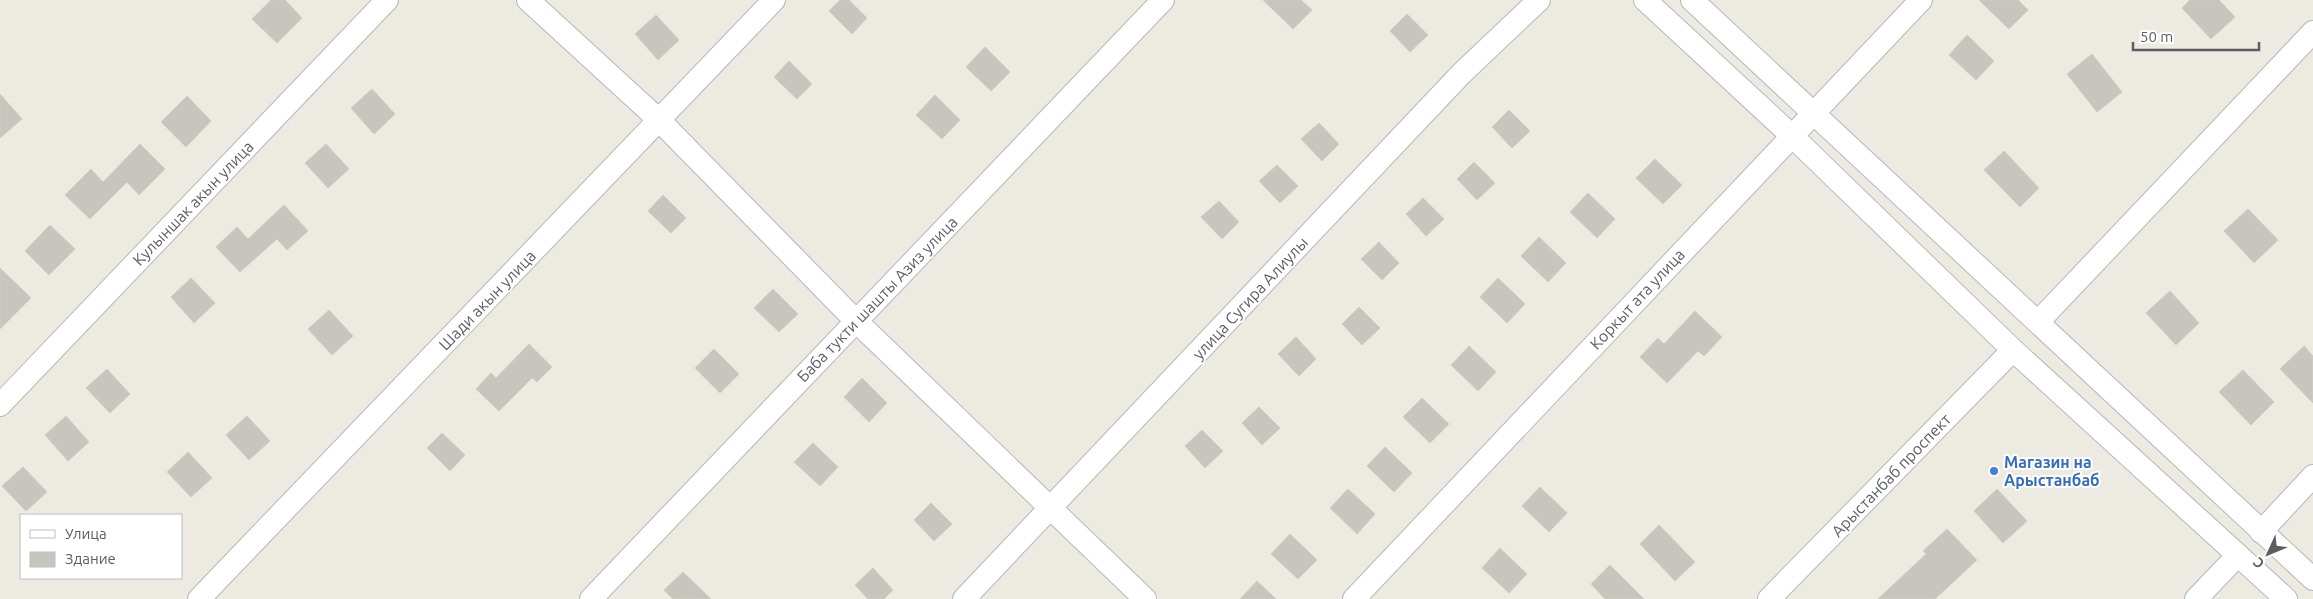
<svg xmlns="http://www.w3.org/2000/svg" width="2313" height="599" viewBox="0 0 2313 599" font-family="Ubuntu,sans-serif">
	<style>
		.building { fill: #c8c5bf; stroke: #d1ccc0 }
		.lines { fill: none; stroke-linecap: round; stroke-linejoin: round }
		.minor-casing { stroke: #b4b7bc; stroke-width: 24 }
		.minor { stroke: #fff; stroke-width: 22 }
		.shop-dot { fill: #3f7fe0; stroke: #fff; stroke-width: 2 }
		.labels { text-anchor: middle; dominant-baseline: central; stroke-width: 4; stroke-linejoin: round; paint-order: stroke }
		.street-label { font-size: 16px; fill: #5a5e62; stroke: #fff }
		.shop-label { font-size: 16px; font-weight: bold; fill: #366cbe; stroke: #fff; text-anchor: start }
	</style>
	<rect width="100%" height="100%" fill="#edeae1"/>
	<g class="building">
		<polygon points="271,0 285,0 302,18 277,43 252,19"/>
		<polygon points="840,0 849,0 867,18 852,34 829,11"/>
		<polygon points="1263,0 1301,0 1312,10 1293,29"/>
		<polygon points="1979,0 2018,0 2028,10 2009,29"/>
		<polygon points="2190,0 2219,0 2235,17 2211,39 2182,8"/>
		<polygon points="1407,14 1428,35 1410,52 1390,31"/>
		<polygon points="656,15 679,40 658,60 635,34"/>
		<polygon points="1967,35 1994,61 1976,80 1949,55"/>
		<polygon points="985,47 1010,72 991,91 966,67"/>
		<polygon points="2092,54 2122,92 2097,112 2067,74"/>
		<polygon points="789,61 812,84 797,99 774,77"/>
		<polygon points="372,89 395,114 374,134 351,108"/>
		<polygon points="0,94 22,119 0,138"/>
		<polygon points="935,95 960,120 942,139 916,115"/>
		<polygon points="187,96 211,121 186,147 161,122"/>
		<polygon points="1509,110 1530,131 1512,148 1492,127"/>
		<polygon points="1319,123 1339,144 1322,161 1301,139"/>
		<polygon points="140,144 165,169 139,195 127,182 90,219 65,195 91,169 103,182"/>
		<polygon points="326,144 349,169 328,188 305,163"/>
		<polygon points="2004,151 2039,188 2020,207 1984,170"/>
		<polygon points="1655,159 1682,185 1663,204 1636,178"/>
		<polygon points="1474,162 1495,183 1477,200 1457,179"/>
		<polygon points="1277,165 1298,186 1280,203 1259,181"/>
		<polygon points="1588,193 1615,219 1597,238 1570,212"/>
		<polygon points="663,195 686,218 671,233 648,211"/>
		<polygon points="1423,198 1444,219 1426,236 1406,214"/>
		<polygon points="1219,201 1239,222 1222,239 1201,217"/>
		<polygon points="284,205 308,231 287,250 277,239 240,272 216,247 237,227 248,239"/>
		<polygon points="2248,209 2278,240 2254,263 2224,231"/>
		<polygon points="50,225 75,249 49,275 25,251"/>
		<polygon points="1539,237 1566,263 1548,282 1521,256"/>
		<polygon points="1379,242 1399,263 1382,280 1361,259"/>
		<polygon points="0,268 31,298 0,329"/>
		<polygon points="191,278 215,303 194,323 171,297"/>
		<polygon points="1498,278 1525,304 1507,323 1480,297"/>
		<polygon points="773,289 798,314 779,332 754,308"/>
		<polygon points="2170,291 2199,323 2176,345 2146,313"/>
		<polygon points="1359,307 1380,328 1362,345 1342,324"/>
		<polygon points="329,310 353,336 332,355 308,329"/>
		<polygon points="1695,311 1722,337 1704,356 1698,351 1667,383 1640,357 1658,338 1664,344"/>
		<polygon points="1296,337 1316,359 1299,376 1278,354"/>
		<polygon points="529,344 552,367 537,382 532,378 499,411 476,389 491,373 496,378"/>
		<polygon points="1469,346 1496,372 1478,391 1451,365"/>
		<polygon points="2304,346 2313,356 2313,403 2280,369"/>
		<polygon points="714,349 739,374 720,393 695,368"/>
		<polygon points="107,369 130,394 110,413 86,388"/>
		<polygon points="2243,370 2274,402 2251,425 2219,392"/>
		<polygon points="862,378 887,403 869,422 844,397"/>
		<polygon points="1422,398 1449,424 1430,443 1403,417"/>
		<polygon points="1259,407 1280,428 1262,445 1242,423"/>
		<polygon points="66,416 89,442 68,461 45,435"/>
		<polygon points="247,416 270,441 249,460 226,435"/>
		<polygon points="1202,430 1223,451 1205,468 1185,446"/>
		<polygon points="442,433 465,455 450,471 427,448"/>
		<polygon points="813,443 838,467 820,486 794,462"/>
		<polygon points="1385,447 1412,473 1394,492 1367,466"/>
		<polygon points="188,452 212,478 191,497 167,472"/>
		<polygon points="23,467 47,492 26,511 2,486"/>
		<polygon points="1540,487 1567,513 1549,532 1522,506"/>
		<polygon points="1348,489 1375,514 1357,534 1330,508"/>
		<polygon points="1997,489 2027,521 2003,543 1974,511"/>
		<polygon points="931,503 952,524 934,541 914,520"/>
		<polygon points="1659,525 1695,562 1675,581 1640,544"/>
		<polygon points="1947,529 1977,560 1935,599 1878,599 1926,554 1923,551"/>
		<polygon points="1290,534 1317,560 1298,579 1271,554"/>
		<polygon points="1500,548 1527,574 1509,593 1482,568"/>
		<polygon points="1610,565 1644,599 1605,599 1591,584"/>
		<polygon points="873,568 893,590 884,599 868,599 855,585"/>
		<polygon points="683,572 711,599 673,599 664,590"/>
		<polygon points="1257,581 1276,599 1240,599"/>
	</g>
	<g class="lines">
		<defs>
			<g id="minor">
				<polyline points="528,0 659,120 856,321 1145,599"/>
				<polyline points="1645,0 1791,135 2013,350 2286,599"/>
				<polyline points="1692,0 2313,579"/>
				<polyline points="2038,322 2313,32"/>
				<polyline points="0,405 387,0"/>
				<polyline points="2261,532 2313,476"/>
				<polyline points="199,599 774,0"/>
				<polyline points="591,599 1163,0"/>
				<polyline points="964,599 1462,73 1539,0"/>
				<polyline points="1354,599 1921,0"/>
				<polyline points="1769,599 2013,350"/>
				<polyline points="2196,599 2238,555"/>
			</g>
		</defs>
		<use href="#minor" class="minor-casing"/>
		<use href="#minor" class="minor"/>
	</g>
	<circle class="shop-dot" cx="1994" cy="471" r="5"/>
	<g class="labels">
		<g class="street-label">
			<text transform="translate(193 203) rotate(-46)">Кулыншак акын улица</text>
			<text transform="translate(1250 298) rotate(-47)">улица Сугира Алиулы</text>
			<text transform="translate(877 299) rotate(-46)">Баба тукти шашты Азиз улица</text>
			<text transform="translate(1637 299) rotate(-47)">Коркыт ата улица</text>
			<text transform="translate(487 300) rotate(-46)">Шади акын улица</text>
			<text transform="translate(1891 475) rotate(-46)">Арыстанбаб проспект</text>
		</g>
		<g class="shop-label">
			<text x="2004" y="462">Магазин на<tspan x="2004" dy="18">Арыстанбаб</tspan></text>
		</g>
	</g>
	<rect x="20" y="514" width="162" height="65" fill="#ffffff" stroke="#bdbfc0"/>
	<rect x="30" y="530" width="25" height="8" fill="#ffffff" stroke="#bdbfc0"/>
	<text x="65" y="539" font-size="15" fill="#5a5e62">Улица</text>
	<rect x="30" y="552" width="25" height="15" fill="#c8c5bf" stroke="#bdbfc0"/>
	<text x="65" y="564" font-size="15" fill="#5a5e62">Здание</text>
	<g transform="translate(2268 554) rotate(226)" stroke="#ffffff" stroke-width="4" paint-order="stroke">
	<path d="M0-4L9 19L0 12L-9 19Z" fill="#5a5e62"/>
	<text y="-8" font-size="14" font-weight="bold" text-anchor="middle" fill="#5a5e62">С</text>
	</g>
	<path d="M2133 42v8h126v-8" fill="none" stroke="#5a5e62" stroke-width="2.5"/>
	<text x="2140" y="42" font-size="15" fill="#5a5e62" stroke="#ffffff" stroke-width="4" paint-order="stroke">50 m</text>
</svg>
